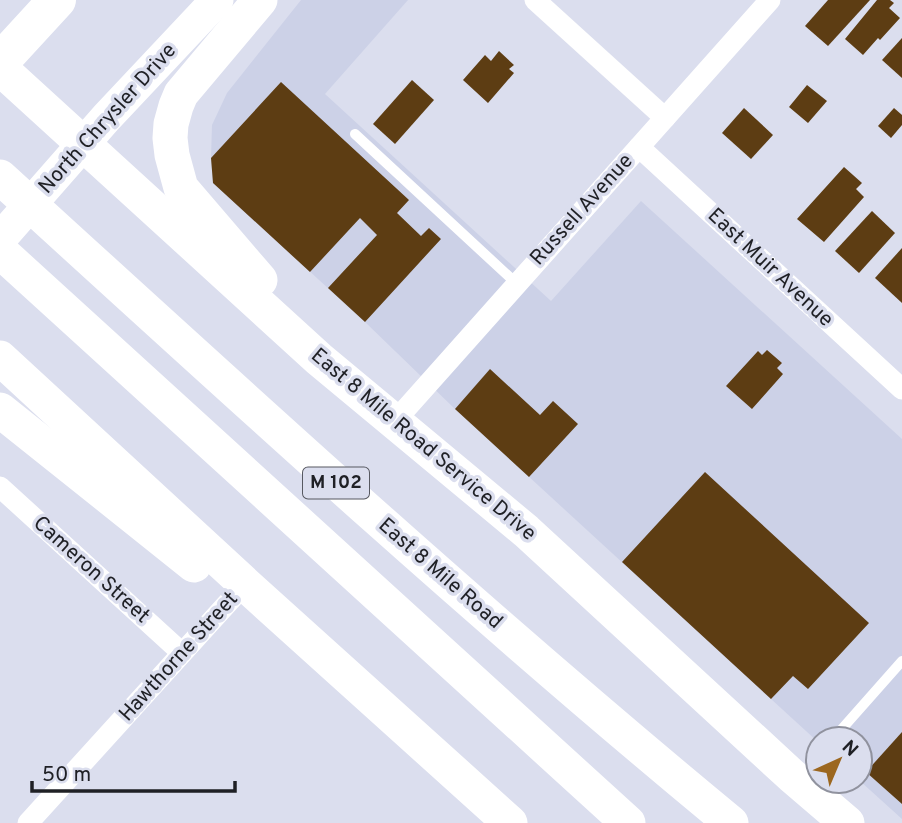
<svg xmlns="http://www.w3.org/2000/svg" width="902" height="823" viewBox="0 0 902 823" font-family="Overpass,sans-serif">
	<style>
		.built { fill: #ccd1e7 }
		.building { fill: #5d3d13 }
		.lines { fill: none; stroke-linecap: round; stroke-linejoin: round }
		.service { stroke: #fff; stroke-width: 10 }
		.minor { stroke: #fff; stroke-width: 21 }
		.primary { stroke: #fff; stroke-width: 33 }
		.trunk { stroke: #fff; stroke-width: 35 }
		.motorway { stroke: #fff; stroke-width: 38 }
		.labels { text-anchor: middle; dominant-baseline: central; stroke-width: 7; stroke-linejoin: round; paint-order: stroke }
		.shield { fill: #dbdeee; stroke: #575961; stroke-width: 2 }
		.shield-label { font-size: 19px; font-weight: bold; fill: #1f2025 }
		.street-label { font-size: 21px; fill: #1f2025; stroke: #dbdeee }
	</style>
	<rect width="100%" height="100%" fill="#dbdeee"/>
	<polygon class="built" points="301,0 408,0 325,94 551,301 641,201 902,439 902,819 860,781 860,739 818,739 818,742 455,409 365,322 213,183 211,158 212,125 227,93"/>
	<g class="building">
		<polygon points="828,0 870,0 828,46 805,26"/>
		<polygon points="877,0 890,0 894,3 889,8 900,18 880,40 878,38 863,55 845,39"/>
		<polygon points="902,38 902,78 882,60"/>
		<polygon points="499,51 514,65 509,69 514,73 488,103 463,80 485,55 491,61"/>
		<polygon points="412,80 434,100 395,144 373,124"/>
		<polygon points="281,82 409,200 397,213 421,236 429,228 441,239 365,322 328,288 377,235 360,218 310,272 213,183 211,158"/>
		<polygon points="807,85 827,101 808,123 789,107"/>
		<polygon points="744,108 773,135 751,159 722,133"/>
		<polygon points="894,108 902,115 902,125 891,138 878,126"/>
		<polygon points="844,167 862,183 856,189 864,197 824,242 797,219"/>
		<polygon points="872,211 895,233 859,273 835,251"/>
		<polygon points="902,248 902,303 875,278"/>
		<polygon points="767,350 782,363 777,368 783,374 752,409 726,386 758,351 762,355"/>
		<polygon points="490,369 540,415 553,401 578,424 529,477 455,409"/>
		<polygon points="705,472 869,623 808,689 793,676 771,699 622,562"/>
		<polygon points="902,732 902,804 866,772"/>
	</g>
	<g class="lines">
		<g class="service">
			<polyline points="355,134 517,284"/>
			<polyline points="833,739 902,661"/>
			<polyline points="802,778 818,758"/>
		</g>
		<g class="minor">
			<polyline points="535,0 665,118"/>
			<polyline points="639,147 902,389"/>
			<polyline points="395,421 770,0"/>
			<polyline points="0,487 182,653"/>
			<polyline points="28,823 245,584"/>
		</g>
		<polyline class="primary" points="0,239 106,118 217,0"/>
		<g class="trunk">
			<polyline points="260,0 181,94 176,106 171,124 170,138 172,155 181,188 260,280"/>
			<polyline points="0,68 319,359 526,531 792,776 847,823"/>
			<path d="M 0,177 C 240,396 480,616 731,823"/>
			<polyline points="0,251 628,823"/>
			<polyline points="0,358 245,584 510,823"/>
			<polyline points="0,410 194,565"/>
		</g>
		<polyline class="motorway" points="0,62 57,0"/>
	</g>
	<g class="labels">
		<rect class="shield" x="303" y="467.5" width="66" height="31" rx="5"/>
		<g class="shield-label">
			<text x="336" y="483">M 102</text>
		</g>
		<g class="street-label">
			<text transform="translate(108 119) rotate(-48)">North Chrysler Drive</text>
			<text transform="translate(582 210) rotate(-48)">Russell Avenue</text>
			<text transform="translate(770 268) rotate(43)">East Muir Avenue</text>
			<text transform="translate(423 445) rotate(40)">East 8 Mile Road Service Drive</text>
			<text transform="translate(91 570) rotate(42)">Cameron Street</text>
			<text transform="translate(440 574) rotate(41)">East 8 Mile Road</text>
			<text transform="translate(179 657) rotate(-48)">Hawthorne Street</text>
		</g>
	</g>
	<g transform="translate(839 760) rotate(44)"><circle r="33" fill="#dbdeee" stroke="#90929e" stroke-width="2"/>
	<path d="M0-5L12 26L0 18L-12 26Z" fill="#9c671f"/>
	<text y="-10" font-size="19" font-weight="bold" text-anchor="middle" fill="#1f2025">N</text>
	</g>
	<path d="M32 781v10h203v-10" fill="none" stroke="#1f2025" stroke-width="3.5"/>
	<text x="42" y="781" font-size="21" fill="#1f2025" stroke="#dbdeee" stroke-width="5" paint-order="stroke">50 m</text>
</svg>
